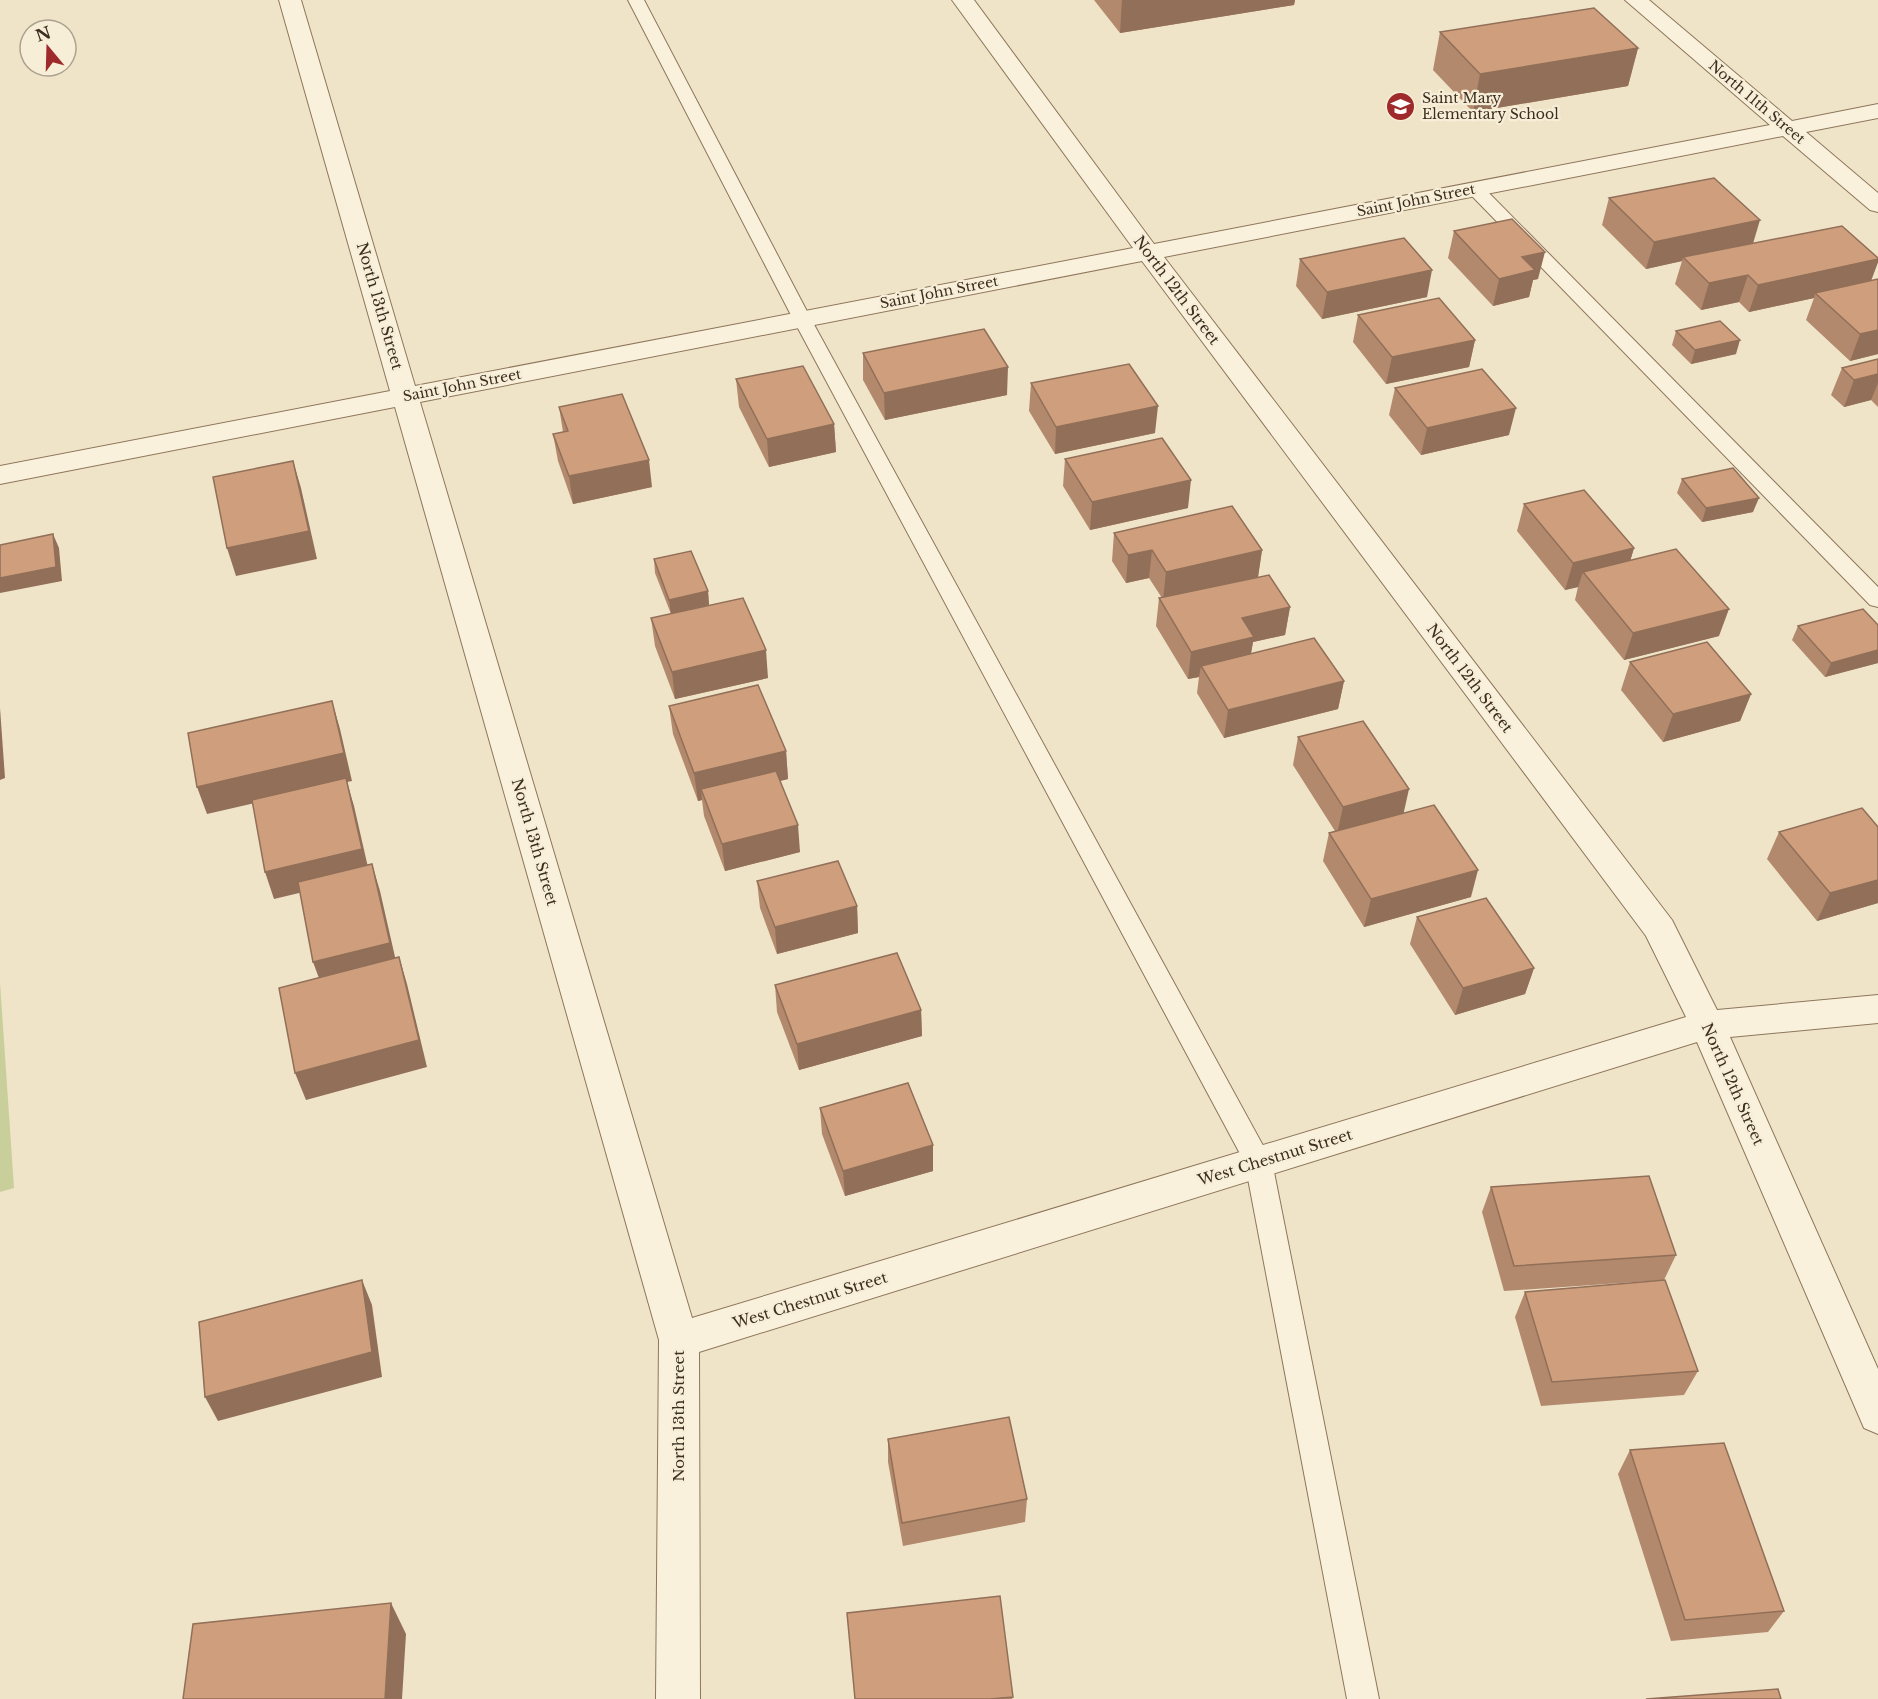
<svg xmlns="http://www.w3.org/2000/svg" width="1878" height="1699" viewBox="0 0 1878 1699" font-family="'Libre Baskerville',serif">
	<style>
		.green { fill: #c9cf9b }
		.lines { fill: none; stroke-linecap: round; stroke-linejoin: round }
		.lane-casing { stroke: #8d765c; stroke-width: 2 }
		.street-casing { stroke: #8d765c; stroke-width: 2 }
		.lane { fill: #faf1dc; fill-rule: evenodd }
		.street { fill: #faf1dc; fill-rule: evenodd }
		.wall { fill: #b2896c }
		.shaded-wall { fill: #916f58 }
		.building { fill: #cf9f7d; stroke: #916f58; stroke-width: 1.5 }
		.labels { text-anchor: middle; dominant-baseline: central; stroke-width: 4.5; stroke-linejoin: round; paint-order: stroke }
		.far-poi-label { font-size: 14px; fill: #3d2e20; stroke: #f7eed8; text-anchor: start }
		.far-street-label { font-size: 14px; fill: #3d2e20; stroke: #f7eed8 }
		.street-label { font-size: 15px; fill: #3d2e20; stroke: #f7eed8 }
	</style>
	<rect width="100%" height="100%" fill="#f0e4c8"/>
	<polygon class="green" points="0,982 14,1188 0,1192"/>
	<g class="lines">
		<defs>
			<g id="lane">
				<polygon points="628,0 644,0 811,319 1272,1162 1379,1699 1347,1699 1245,1163 793,319"/>
				<polygon points="1475,184 1481,185 1878,587 1878,607 1870,605 1469,193 1466,189 1469,185"/>
			</g>
			<path id="street" d="M 279,0 L 301,0 L 415,386 L 1133,248 L 952,0 L 974,0 L 1154,244 L 1770,125 L 1625,0 L 1649,0 L 1792,121 L 1878,104 L 1878,118 L 1806,132 L 1878,193 L 1878,212 L 1870,210 L 1783,136 L 1164,257 L 1672,920 L 1717,1010 L 1878,995 L 1878,1023 L 1730,1037 L 1878,1369 L 1878,1434 L 1864,1428 L 1697,1042 L 699,1352 L 700,1699 L 656,1699 L 659,1340 L 395,407 L 0,484 L 0,466 L 390,391 ZM 1142,261 L 1646,936 L 1686,1017 L 692,1318 L 420,402 Z"/>
		</defs>
		<use href="#lane" class="lane-casing"/>
		<use href="#street" class="street-casing"/>
		<use href="#lane" class="lane"/>
		<use href="#street" class="street"/>
	</g>
	<g class="wall">
		<polygon points="1094,0 1295,0 1294,5 1120,33"/>
		<polygon points="1440,32 1638,48 1628,86 1473,112 1433,70"/>
		<polygon points="1609,198 1753,243 1878,258 1878,262 1871,281 1878,354 1850,361 1806,320 1814,298 1749,312 1739,302 1701,310 1675,284 1682,261 1646,269 1602,225"/>
		<polygon points="1454,231 1538,279 1533,280 1529,297 1493,306 1448,258"/>
		<polygon points="1300,259 1427,297 1322,319 1296,286"/>
		<polygon points="1358,315 1475,340 1469,367 1386,384 1353,342"/>
		<polygon points="1676,331 1736,354 1691,364 1672,345"/>
		<polygon points="863,353 1007,395 885,420 863,380"/>
		<polygon points="1878,359 1878,407 1871,400 1844,407 1831,395 1842,368"/>
		<polygon points="736,379 834,424 836,452 769,467 739,407"/>
		<polygon points="1031,383 1155,433 1055,454 1029,411"/>
		<polygon points="1395,388 1509,435 1421,455 1389,415"/>
		<polygon points="559,407 652,487 573,504 558,461 553,434 563,432"/>
		<polygon points="1065,459 1188,508 1090,530 1063,486"/>
		<polygon points="1682,479 1753,512 1702,522 1677,493"/>
		<polygon points="1524,504 1634,548 1630,561 1719,636 1624,660 1575,600 1578,587 1565,590 1517,531"/>
		<polygon points="1114,533 1262,550 1258,577 1290,607 1285,635 1253,642 1251,653 1344,681 1338,709 1224,738 1197,693 1199,677 1188,679 1156,626 1159,598 1162,598 1149,578 1126,583 1112,561"/>
		<polygon points="654,559 708,591 709,605 671,614 655,573"/>
		<polygon points="651,618 768,678 675,699 655,646"/>
		<polygon points="1878,625 1878,663 1825,677 1792,640 1798,626"/>
		<polygon points="1630,662 1751,694 1740,721 1663,742 1621,690"/>
		<polygon points="669,706 786,751 788,779 780,781 800,852 725,871 704,816 702,800 698,801 673,734"/>
		<polygon points="1298,737 1404,813 1471,897 1364,927 1323,861 1329,833 1335,831 1293,765"/>
		<polygon points="1878,827 1878,903 1817,921 1767,859 1779,832"/>
		<polygon points="757,881 857,906 858,933 777,954 760,908"/>
		<polygon points="1417,917 1534,968 1525,994 1455,1015 1410,944"/>
		<polygon points="775,985 921,1010 922,1036 799,1070 777,1012"/>
		<polygon points="820,1108 933,1171 845,1196 822,1134"/>
		<polygon points="1491,1187 1676,1255 1664,1280 1504,1291 1482,1212"/>
		<polygon points="1525,1292 1698,1371 1684,1395 1541,1406 1515,1317"/>
		<polygon points="888,1439 1027,1499 1025,1522 903,1546 888,1462"/>
		<polygon points="1630,1450 1784,1611 1768,1632 1671,1641 1618,1474"/>
		<polygon points="1013,1697 1012,1699 855,1699"/>
	</g>
	<g class="shaded-wall">
		<polygon points="1122,0 1295,0 1294,5 1120,33"/>
		<polygon points="1638,48 1628,86 1473,112 1480,74"/>
		<polygon points="1760,220 1752,247 1683,257 1682,261 1646,269 1654,242"/>
		<polygon points="1545,252 1538,279 1533,280 1529,297 1493,306 1499,279 1522,257"/>
		<polygon points="1878,259 1878,262 1869,286 1815,293 1814,298 1749,312 1758,285"/>
		<polygon points="1432,270 1427,297 1322,319 1327,292"/>
		<polygon points="1748,275 1739,302 1701,310 1709,283"/>
		<polygon points="1878,330 1878,354 1850,361 1860,334"/>
		<polygon points="1475,340 1469,367 1386,384 1392,357"/>
		<polygon points="1740,340 1736,354 1691,364 1695,350"/>
		<polygon points="1008,367 1007,395 885,420 884,393"/>
		<polygon points="1878,374 1878,383 1871,400 1844,407 1854,380"/>
		<polygon points="1158,406 1155,433 1055,454 1056,427"/>
		<polygon points="1516,408 1509,435 1421,455 1427,428"/>
		<polygon points="834,424 836,452 769,467 767,439"/>
		<polygon points="649,460 652,487 573,504 569,476"/>
		<polygon points="293,461 301,488 317,559 236,576 227,548"/>
		<polygon points="1191,480 1188,508 1090,530 1092,502"/>
		<polygon points="1759,498 1753,512 1702,522 1706,508"/>
		<polygon points="53,534 59,548 62,581 0,593 0,578"/>
		<polygon points="1634,548 1626,575 1583,572 1578,587 1565,590 1573,563"/>
		<polygon points="1152,550 1149,578 1126,583 1128,555"/>
		<polygon points="1262,550 1258,577 1163,600 1166,572"/>
		<polygon points="708,591 709,605 671,614 669,600"/>
		<polygon points="1290,607 1285,635 1253,642 1249,665 1201,666 1199,677 1188,679 1191,652 1242,618"/>
		<polygon points="1729,609 1719,636 1624,660 1633,633"/>
		<polygon points="766,650 768,678 675,699 672,672"/>
		<polygon points="1878,650 1878,663 1825,677 1831,663"/>
		<polygon points="1344,681 1338,709 1224,738 1228,710"/>
		<polygon points="1751,694 1740,721 1663,742 1673,714"/>
		<polygon points="332,701 340,729 352,781 347,782 354,806 370,876 274,899 265,872 347,782 207,814 197,787"/>
		<polygon points="0,708 5,778 0,780"/>
		<polygon points="786,751 788,779 705,799 701,789 702,800 698,801 694,773"/>
		<polygon points="1409,789 1403,816 1337,834 1343,807"/>
		<polygon points="798,825 800,852 725,871 722,844"/>
		<polygon points="372,864 380,891 398,970 323,989 313,962"/>
		<polygon points="1478,870 1471,897 1364,927 1371,899"/>
		<polygon points="1878,880 1878,903 1817,921 1830,893"/>
		<polygon points="857,906 858,933 777,954 775,927"/>
		<polygon points="399,957 407,984 427,1067 306,1100 295,1073"/>
		<polygon points="1534,968 1525,994 1455,1015 1463,988"/>
		<polygon points="921,1010 922,1036 799,1070 797,1044"/>
		<polygon points="933,1145 933,1171 845,1196 843,1171"/>
		<polygon points="362,1280 372,1305 382,1377 218,1421 205,1397"/>
		<polygon points="391,1603 406,1634 402,1699 385,1699"/>
	</g>
	<g class="building">
		<polygon points="1594,8 1638,48 1480,74 1440,32"/>
		<polygon points="1714,178 1760,220 1654,242 1609,198"/>
		<polygon points="1512,219 1545,252 1522,257 1535,270 1499,279 1454,231"/>
		<polygon points="1842,226 1878,258 1878,259 1758,285 1748,275 1709,283 1683,257"/>
		<polygon points="1404,238 1432,270 1327,292 1300,259"/>
		<polygon points="1878,279 1878,330 1860,334 1815,293"/>
		<polygon points="1439,298 1475,340 1392,357 1358,315"/>
		<polygon points="1720,321 1740,340 1695,350 1676,331"/>
		<polygon points="984,329 1008,367 884,393 863,353"/>
		<polygon points="1878,359 1878,374 1854,380 1842,368"/>
		<polygon points="1129,364 1158,406 1056,427 1031,383"/>
		<polygon points="803,366 834,424 767,439 736,379"/>
		<polygon points="1482,369 1516,408 1427,428 1395,388"/>
		<polygon points="622,394 649,460 569,476 553,434 568,431 559,407"/>
		<polygon points="1162,438 1191,480 1092,502 1065,459"/>
		<polygon points="293,461 309,531 227,548 213,477"/>
		<polygon points="1733,468 1759,498 1706,508 1682,479"/>
		<polygon points="1584,490 1634,548 1573,563 1524,504"/>
		<polygon points="1232,506 1262,550 1166,572 1152,550 1128,555 1114,533"/>
		<polygon points="53,534 56,567 0,578 0,545"/>
		<polygon points="1676,549 1729,609 1633,633 1583,572"/>
		<polygon points="691,551 708,591 669,600 654,559"/>
		<polygon points="1269,575 1290,607 1242,618 1254,637 1191,652 1159,598"/>
		<polygon points="743,598 766,650 672,672 651,618"/>
		<polygon points="1863,609 1878,625 1878,650 1831,663 1798,626"/>
		<polygon points="1314,638 1344,681 1228,710 1201,666"/>
		<polygon points="1707,642 1751,694 1673,714 1630,662"/>
		<polygon points="758,685 786,751 694,773 669,706"/>
		<polygon points="332,701 344,753 197,787 188,733"/>
		<polygon points="1363,721 1409,789 1343,807 1298,737"/>
		<polygon points="776,771 798,825 722,844 701,789"/>
		<polygon points="346,778 362,849 265,872 252,800"/>
		<polygon points="1434,805 1478,870 1371,899 1329,833"/>
		<polygon points="1862,808 1878,827 1878,880 1830,893 1779,832"/>
		<polygon points="838,861 857,906 775,927 757,881"/>
		<polygon points="372,864 390,943 313,962 298,882"/>
		<polygon points="1486,898 1534,968 1463,988 1417,917"/>
		<polygon points="897,953 921,1010 797,1044 775,985"/>
		<polygon points="399,957 419,1040 295,1073 279,988"/>
		<polygon points="908,1083 933,1145 843,1171 820,1108"/>
		<polygon points="1649,1176 1676,1255 1514,1266 1491,1187"/>
		<polygon points="362,1280 372,1352 205,1397 199,1322"/>
		<polygon points="1665,1280 1698,1371 1552,1382 1525,1292"/>
		<polygon points="1009,1417 1027,1499 902,1523 888,1439"/>
		<polygon points="1724,1443 1784,1611 1685,1620 1630,1450"/>
		<polygon points="1000,1596 1013,1697 990,1699 855,1699 847,1613"/>
		<polygon points="391,1603 385,1699 183,1699 193,1624"/>
		<polygon points="1778,1689 1781,1699 1646,1699"/>
	</g>
	<defs>
		<symbol id="school-disc" viewBox="-11 -11 22 22"><circle r="9.5" fill="#9e2a2b" stroke="#f7eed8"/><path d="M0-5L7-2L0 1L-7-2ZM-4 1L0 2.5L4 1V4Q0 6-4 4Z" fill="#fff"/></symbol>
	</defs>
	<g fill-rule="evenodd">
		<use href="#school-disc" x="1384" y="90" width="33" height="33"/>
	</g>
	<g class="labels">
		<g class="far-poi-label">
			<text x="1422" y="98">Saint Mary<tspan x="1422" dy="16">Elementary School</tspan></text>
		</g>
		<g class="far-street-label">
			<text transform="translate(1757 102) rotate(40)">North 11th Street</text>
			<text transform="translate(1416 200) rotate(-11)">Saint John Street</text>
			<text transform="translate(939 292) rotate(-11)">Saint John Street</text>
			<text transform="translate(462 385) rotate(-11)">Saint John Street</text>
		</g>
		<g class="street-label">
			<text transform="translate(1177 290) rotate(53)">North 12th Street</text>
			<text transform="translate(380 306) rotate(74)">North 13th Street</text>
			<text transform="translate(1470 678) rotate(53)">North 12th Street</text>
			<text transform="translate(535 842) rotate(74)">North 13th Street</text>
			<text transform="translate(1733 1084) rotate(66)">North 12th Street</text>
			<text transform="translate(1275 1157) rotate(-17)">West Chestnut Street</text>
			<text transform="translate(810 1300) rotate(-17)">West Chestnut Street</text>
			<text transform="translate(678 1416) rotate(-90)">North 13th Street</text>
		</g>
	</g>
	<g transform="translate(48 48) rotate(341)"><circle r="28" fill="#f7eed8" stroke="#ada18e" stroke-width="1.5"/>
	<path d="M0-4.5L10 22L0 15L-10 22Z" fill="#9e2a2b"/>
	<text y="-9" font-size="16" font-weight="bold" text-anchor="middle" fill="#3d2e20">N</text>
	</g>
</svg>
